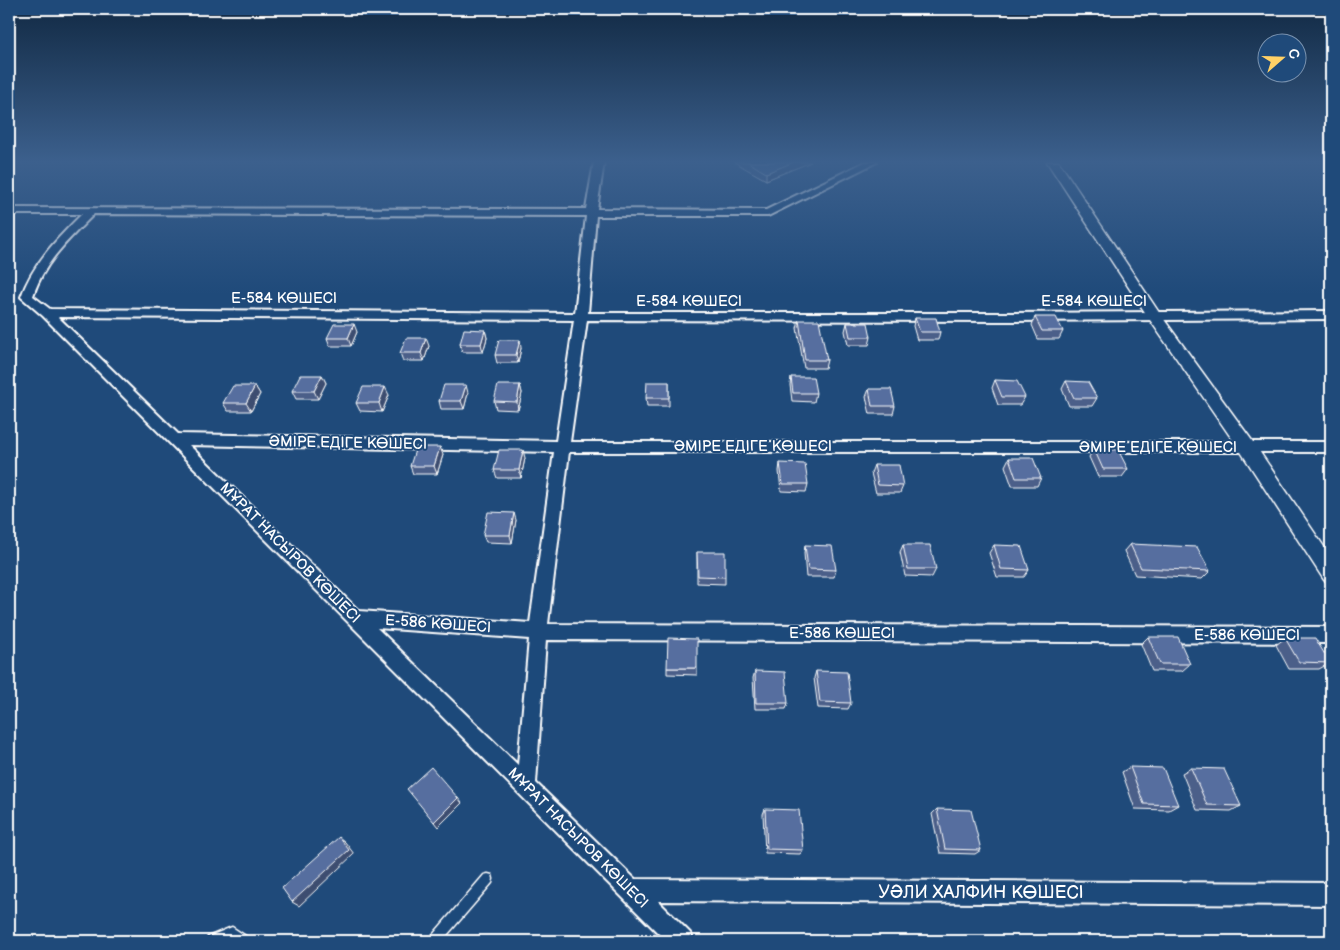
<svg xmlns="http://www.w3.org/2000/svg" width="1340" height="950" viewBox="0 0 1340 950" font-family="'Balsamiq Sans',sans-serif">
	<style>
		.lines { fill: none; stroke-linecap: round; stroke-linejoin: round }
		.service-casing { stroke: #fff; stroke-width: 3 }
		.minor-casing { stroke: #fff; stroke-width: 4 }
		.tertiary-casing { stroke: #fff; stroke-width: 3 }
		.service { fill: #1f4a7a; fill-rule: evenodd }
		.minor { fill: #1f4a7a; fill-rule: evenodd }
		.tertiary { fill: #1f4a7a; fill-rule: evenodd }
		.wall { fill: #4b5f89; stroke: #fff }
		.shaded-wall { fill: #3d4d6f; stroke: #fff }
		.building { fill: #576e9f; stroke: #fff }
		.labels { text-anchor: middle; dominant-baseline: central; stroke-width: 4; stroke-linejoin: round; paint-order: stroke }
		.street-label { font-size: 15px; fill: #fff; stroke: #1f4a7a }
		.near-street-label { font-size: 18px; fill: #fff; stroke: #1f4a7a }
	</style>
	<rect width="100%" height="100%" fill="#1f4a7a"/>
	<filter id="ink" filterUnits="userSpaceOnUse"><feTurbulence type="fractalNoise" baseFrequency=".02" numOctaves="2"/><feDisplacementMap in="SourceGraphic" scale="10" xChannelSelector="R" yChannelSelector="G"/><feConvolveMatrix kernelMatrix="1 2 1 2 8 2 1 2 1" color-interpolation-filters="sRGB"/></filter>
	<g filter="url(#ink)">
		<g class="lines">
			<defs>
				<g id="service">
					<polygon points="488,874 492,875 493,879 492,883 442,941 429,941 431,937 484,875"/>
					<polygon points="232,927 247,937 249,941 234,941 231,939 226,941 206,941 208,937"/>
				</g>
				<path id="minor" d="M 594,162 L 604,162 L 597,209 L 766,210 L 865,162 L 877,162 L 768,216 L 596,216 L 588,313 L 1010,313 L 1331,311 L 1331,319 L 1010,321 L 587,320 L 570,442 L 1331,442 L 1331,452 L 569,452 L 548,624 L 1331,627 L 1331,643 L 546,640 L 536,783 L 635,879 L 1331,883 L 1331,905 L 658,901 L 690,933 L 694,941 L 666,941 L 43,316 L 21,297 C 33,263 57,239 82,214 L 9,214 L 9,208 L 586,209 ZM 94,214 L 586,216 L 575,313 L 50,309 L 33,296 C 44,262 69,239 94,214 ZM 58,317 L 574,320 L 556,441 L 178,434 ZM 189,445 L 554,452 L 530,623 L 359,611 ZM 377,628 L 529,639 L 518,765 Z"/>
				<polygon id="tertiary" points="1047,162 1059,162 1160,314 1253,442 1331,557 1331,583 1324,580 1241,452 1150,320"/>
			</defs>
			<use href="#service" class="service-casing"/>
			<use href="#minor" class="minor-casing"/>
			<use href="#tertiary" class="tertiary-casing"/>
			<use href="#service" class="service"/>
			<use href="#minor" class="minor"/>
			<use href="#tertiary" class="tertiary"/>
		</g>
		<g class="wall">
			<polygon points="734,162 811,162 766,180"/>
			<polygon points="1035,317 1063,331 1059,339 1038,339 1032,325"/>
			<polygon points="915,318 940,332 938,340 917,340 913,326"/>
			<polygon points="799,320 827,360 825,368 804,368 797,328"/>
			<polygon points="847,323 871,337 869,345 848,345 845,331"/>
			<polygon points="485,330 487,338 483,352 462,352 460,344"/>
			<polygon points="357,332 351,346 330,346 327,338"/>
			<polygon points="429,346 424,361 403,361 400,353"/>
			<polygon points="521,348 518,363 497,363 495,355"/>
			<polygon points="322,375 326,383 318,399 296,399 292,391"/>
			<polygon points="791,377 816,393 814,402 792,401 790,385"/>
			<polygon points="995,380 1025,397 1020,405 998,405 992,388"/>
			<polygon points="1066,381 1097,398 1092,406 1069,406 1062,389"/>
			<polygon points="669,382 669,406 647,406 646,398"/>
			<polygon points="520,385 522,393 518,410 496,409 494,401"/>
			<polygon points="255,386 260,394 251,411 228,411 223,403"/>
			<polygon points="869,389 895,406 893,414 870,414 866,397"/>
			<polygon points="468,393 464,409 441,409 439,401"/>
			<polygon points="389,395 382,412 360,411 356,403"/>
			<polygon points="1094,449 1128,469 1122,477 1098,477 1089,457"/>
			<polygon points="443,455 437,474 413,474 410,466"/>
			<polygon points="525,458 521,478 497,478 494,470"/>
			<polygon points="1009,458 1041,478 1037,486 1012,486 1005,466"/>
			<polygon points="780,463 808,484 806,492 781,491 779,471"/>
			<polygon points="874,465 903,486 900,493 876,493 871,473"/>
			<polygon points="516,520 512,543 486,542 483,535"/>
			<polygon points="1130,544 1210,571 1202,579 1135,575 1124,551"/>
			<polygon points="805,545 836,570 834,577 806,577 804,553"/>
			<polygon points="903,545 936,569 932,577 905,576 900,552"/>
			<polygon points="994,545 1029,570 1024,577 997,577 989,553"/>
			<polygon points="697,552 725,577 725,584 697,583"/>
			<polygon points="1148,637 1190,664 1182,671 1152,671 1141,644"/>
			<polygon points="1285,638 1330,663 1319,669 1289,669 1276,645"/>
			<polygon points="667,668 697,668 697,675 667,674"/>
			<polygon points="755,671 788,703 786,709 755,709 753,678"/>
			<polygon points="816,671 851,703 848,709 818,708 814,678"/>
			<polygon points="1130,767 1178,805 1169,810 1135,809 1122,772"/>
			<polygon points="1191,768 1241,806 1231,811 1197,810 1182,773"/>
			<polygon points="765,809 803,850 800,854 765,853 763,814"/>
			<polygon points="937,809 981,850 975,854 940,853 932,814"/>
		</g>
		<g class="shaded-wall">
			<polygon points="794,162 811,162 766,180 766,173"/>
			<polygon points="354,324 357,332 351,346 348,338"/>
			<polygon points="485,330 487,338 483,352 481,344"/>
			<polygon points="426,338 429,346 424,361 421,353"/>
			<polygon points="520,340 521,348 518,363 516,355"/>
			<polygon points="322,375 326,383 318,399 314,391"/>
			<polygon points="466,385 468,393 464,409 461,401"/>
			<polygon points="520,385 522,393 518,410 517,402"/>
			<polygon points="255,386 260,394 251,411 246,403"/>
			<polygon points="385,387 389,395 382,412 379,403"/>
			<polygon points="440,447 443,455 437,474 434,466"/>
			<polygon points="523,450 525,458 521,478 519,470"/>
			<polygon points="514,513 516,520 512,543 510,535"/>
			<polygon points="458,798 462,803 438,827 434,822"/>
			<polygon points="339,837 345,842 354,854 299,906 292,902"/>
		</g>
		<g class="building">
			<polygon points="748,162 794,162 766,173"/>
			<polygon points="1035,317 1056,317 1063,331 1042,331"/>
			<polygon points="915,318 936,318 940,332 920,332"/>
			<polygon points="799,320 819,320 827,360 805,360"/>
			<polygon points="847,323 868,323 871,337 850,337"/>
			<polygon points="334,324 354,324 348,338 327,338"/>
			<polygon points="464,329 485,330 481,344 460,344"/>
			<polygon points="406,338 426,338 421,353 400,353"/>
			<polygon points="499,340 520,340 516,355 495,355"/>
			<polygon points="300,375 322,375 314,391 292,391"/>
			<polygon points="791,377 813,377 816,393 793,393"/>
			<polygon points="995,380 1017,381 1025,397 1002,397"/>
			<polygon points="1066,381 1088,382 1097,398 1074,398"/>
			<polygon points="647,382 669,382 669,398 646,398"/>
			<polygon points="444,385 466,385 461,401 439,401"/>
			<polygon points="498,385 520,385 517,402 494,401"/>
			<polygon points="233,386 255,386 246,403 223,403"/>
			<polygon points="363,387 385,387 379,403 356,403"/>
			<polygon points="869,389 891,389 895,406 872,406"/>
			<polygon points="416,447 440,447 434,466 410,466"/>
			<polygon points="1094,449 1118,450 1128,469 1103,469"/>
			<polygon points="499,450 523,450 519,470 494,470"/>
			<polygon points="1009,458 1033,458 1041,478 1016,478"/>
			<polygon points="780,463 805,464 808,484 783,484"/>
			<polygon points="874,465 899,465 903,486 878,485"/>
			<polygon points="488,512 514,513 510,535 483,535"/>
			<polygon points="1130,544 1197,547 1210,571 1141,568"/>
			<polygon points="805,545 832,546 836,570 808,569"/>
			<polygon points="903,545 930,545 936,569 908,569"/>
			<polygon points="994,545 1021,546 1029,570 1001,569"/>
			<polygon points="697,552 725,552 725,577 698,576"/>
			<polygon points="1148,637 1178,637 1190,664 1160,664"/>
			<polygon points="668,638 697,639 697,668 667,668"/>
			<polygon points="1285,638 1315,638 1330,663 1299,662"/>
			<polygon points="755,671 785,672 788,703 756,703"/>
			<polygon points="816,671 847,672 851,703 820,702"/>
			<polygon points="431,767 458,798 434,822 407,789"/>
			<polygon points="1130,767 1163,768 1178,805 1144,804"/>
			<polygon points="1191,768 1224,769 1241,806 1207,805"/>
			<polygon points="765,809 799,810 803,850 767,849"/>
			<polygon points="937,809 971,810 981,850 945,849"/>
			<polygon points="339,837 349,850 292,902 282,888"/>
		</g>
	</g>
	<linearGradient id="sky" x2="0" y2="1"><stop stop-color="#112943"/><stop offset="0.55" stop-color="#3c608d"/><stop offset="1" stop-color="#3c608d" stop-opacity="0"/></linearGradient>
	<rect width="1340" height="294" fill="url(#sky)"/>
	<g class="labels">
		<g class="street-label">
			<text x="284" y="298">Е-584 КӨШЕСІ</text>
			<text x="689" y="301">Е-584 КӨШЕСІ</text>
			<text x="1094" y="301">Е-584 КӨШЕСІ</text>
			<text transform="translate(348 443) rotate(1)">ӘМІРЕ ЕДІГЕ КӨШЕСІ</text>
			<text x="753" y="446">ӘМІРЕ ЕДІГЕ КӨШЕСІ</text>
			<text x="1158" y="447">ӘМІРЕ ЕДІГЕ КӨШЕСІ</text>
			<text transform="translate(290 553) rotate(45)">МҰРАТ НАСЫРОВ КӨШЕСІ</text>
			<text transform="translate(438 624) rotate(4)">Е-586 КӨШЕСІ</text>
			<text x="842" y="633">Е-586 КӨШЕСІ</text>
			<text x="1247" y="635">Е-586 КӨШЕСІ</text>
			<text transform="translate(578 838) rotate(45)">МҰРАТ НАСЫРОВ КӨШЕСІ</text>
		</g>
		<g class="near-street-label">
			<text x="981" y="892">УӘЛИ ХАЛФИН КӨШЕСІ</text>
		</g>
	</g>
	<rect width="1340" height="950" fill="none" stroke="#1f4a7a" stroke-width="30"/>
	<rect x="15" y="15" width="1310" height="920" fill="none" stroke="#fff" stroke-width="2" filter="url(#ink)"/>
	<g transform="translate(1282 58) rotate(70)"><circle r="24" fill="#1f4a7a" stroke="#7992af"/>
	<path d="M0-4L9 19L0 12L-9 19Z" fill="#ffd166"/>
	<text y="-8" font-size="14" font-weight="bold" text-anchor="middle" fill="#ffffff">С</text>
	</g>
</svg>
